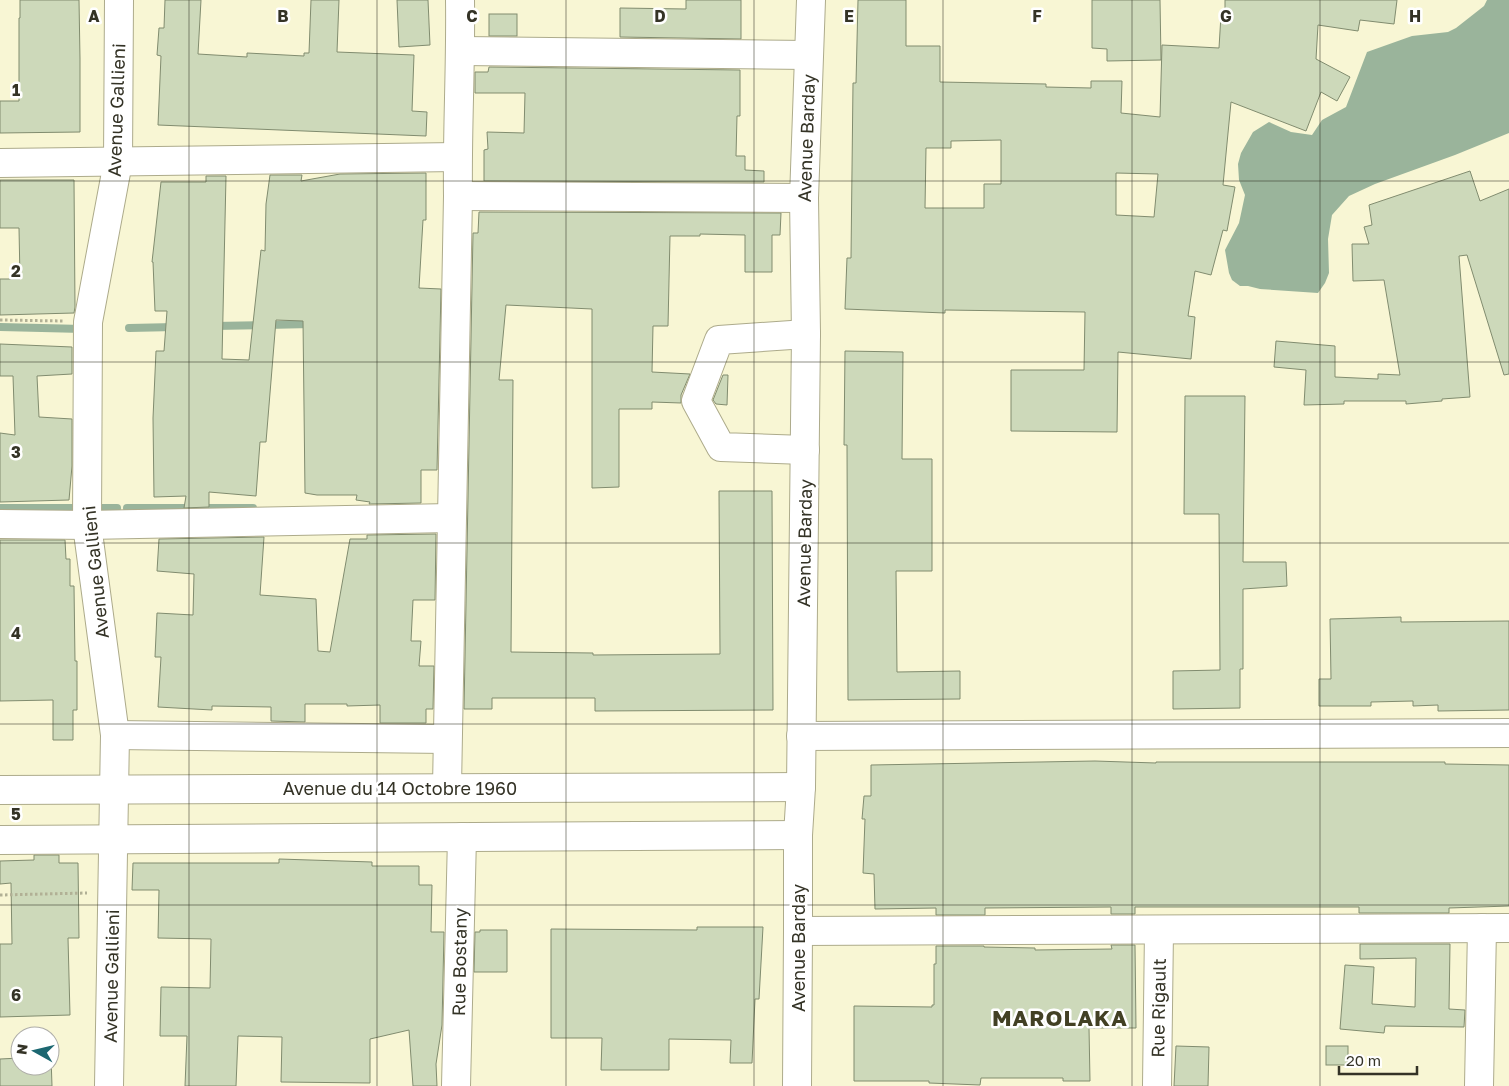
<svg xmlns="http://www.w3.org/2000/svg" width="1509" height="1086" viewBox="0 0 1509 1086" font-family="'Golos Text',sans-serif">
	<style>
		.water { fill: #9ab49b }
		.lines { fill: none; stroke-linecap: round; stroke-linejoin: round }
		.stream { stroke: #9ab49b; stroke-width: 8 }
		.building { fill: #cdd9ba; stroke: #818c6f; fill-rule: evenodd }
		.minor-casing { stroke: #adab8b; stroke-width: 30 }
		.major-casing { stroke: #adab8b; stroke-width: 30 }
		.path { stroke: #b1b095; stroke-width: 3; stroke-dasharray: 2.5 2.5; stroke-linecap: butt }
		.minor { stroke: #fff; stroke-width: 28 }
		.major { stroke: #fff; stroke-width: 28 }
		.grid { fill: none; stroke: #343326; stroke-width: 1; stroke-opacity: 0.55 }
		.labels { text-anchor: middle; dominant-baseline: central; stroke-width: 5; stroke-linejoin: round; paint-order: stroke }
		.street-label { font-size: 18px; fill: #343326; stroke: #fff }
		.district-label { font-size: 22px; font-weight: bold; letter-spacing: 1px; fill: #424024; stroke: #fff }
		.grid-label { font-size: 16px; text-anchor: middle; font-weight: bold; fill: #343326; stroke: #fff; stroke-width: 5; stroke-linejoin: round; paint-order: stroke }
	</style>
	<rect width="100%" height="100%" fill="#f8f6d4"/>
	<polygon class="water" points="1487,0 1509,0 1509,133 1455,155 1375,184 1349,196 1332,215 1328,239 1329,273 1325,283 1318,293 1260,289 1248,286 1240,286 1232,280 1229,273 1225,250 1239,223 1245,195 1239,180 1238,164 1241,153 1253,132 1269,122 1291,132 1312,135 1322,120 1346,107 1367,52 1412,36 1448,32 1456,28 1484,6"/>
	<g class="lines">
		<g class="stream">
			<polyline points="214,326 312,324"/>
			<polyline points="0,327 83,329"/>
			<polyline points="129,328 175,327"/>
			<polyline points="0,508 81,508"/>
			<polyline points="97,508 117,508"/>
			<polyline points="127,508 253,508"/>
		</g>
	</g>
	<g class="building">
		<polygon points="20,0 79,0 80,59 80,132 0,133 0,101 19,101 19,18 20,18"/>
		<polygon points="165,0 201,0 198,54 247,57 247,53 304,56 304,53 309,53 311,0 339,0 337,52 414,55 412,111 427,112 426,136 158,125 161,56 157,55 159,28 164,28"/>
		<polygon points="397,0 428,0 430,45 399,47"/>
		<polygon points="686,0 741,0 741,39 620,37 620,8 686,9"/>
		<path d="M 858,0 L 906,0 L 906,46 L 940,46 L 940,82 L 1046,84 L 1046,87 L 1091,88 L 1091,81 L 1122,81 L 1121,113 L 1160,117 L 1162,45 L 1219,48 L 1221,15 L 1225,15 L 1225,0 L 1397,0 L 1394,24 L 1360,20 L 1358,31 L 1318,25 L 1316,59 L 1350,77 L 1337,101 L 1321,92 L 1306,131 L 1231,102 L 1223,185 L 1235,187 L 1227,231 L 1223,230 L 1211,275 L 1195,271 L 1188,316 L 1195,317 L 1191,359 L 1118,352 L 1117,432 L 1011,431 L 1011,370 L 1084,370 L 1085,312 L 945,310 L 945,313 L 845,309 L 847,258 L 851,258 L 853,83 L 856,83 ZM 1001,140 L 1001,184 L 984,184 L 984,208 L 925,208 L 926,148 L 951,148 L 951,141 ZM 1116,173 L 1158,174 L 1154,217 L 1116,215 Z"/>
		<polygon points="1092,0 1160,0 1161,60 1107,61 1107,49 1092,48"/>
		<rect x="489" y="14" width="28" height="22"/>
		<polygon points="489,67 740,70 740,116 737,116 736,156 745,156 745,170 764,171 764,182 484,181 484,150 488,149 487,132 524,133 525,93 475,93 475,72 488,72"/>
		<polygon points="1470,171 1480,201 1509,189 1509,374 1504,375 1467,255 1459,256 1470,397 1442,399 1442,401 1406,404 1406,401 1344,401 1344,404 1304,405 1306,370 1274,367 1276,341 1335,346 1335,377 1378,379 1378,374 1400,375 1384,280 1353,281 1352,244 1369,244 1364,227 1372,225 1369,205"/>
		<polygon points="426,173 426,220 423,220 419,288 441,289 437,470 421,470 421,503 369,504 370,502 356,500 357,495 317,495 305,493 303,321 276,320 266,442 260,442 256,496 209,492 209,507 184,508 186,496 154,497 153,418 156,351 164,351 167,311 155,311 153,262 152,262 161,182 206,182 206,176 226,176 222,359 249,360 261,250 265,251 266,204 270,175 302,175 301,181 340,174"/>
		<polygon points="0,180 74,180 75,307 74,313 0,315 0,279 20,279 19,228 0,228"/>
		<polygon points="479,212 781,213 780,235 772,235 772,272 745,272 745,235 700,234 700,236 670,236 668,326 653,326 652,372 690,374 681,395 681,403 652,402 652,409 619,409 619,487 592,488 592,309 506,305 499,380 513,380 511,652 593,653 593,655 720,654 719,491 772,491 773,710 595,711 595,698 492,698 492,709 464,709 473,233 478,233"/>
		<polygon points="0,344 72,347 72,374 37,376 39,417 72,419 72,466 69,500 0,502 0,433 15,435 13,376 0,376"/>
		<polygon points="845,351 903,352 902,459 932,459 932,571 896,571 897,672 960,671 960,699 848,700 847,445 844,445"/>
		<polygon points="723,375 728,375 727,405 716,404 713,400"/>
		<polygon points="1185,396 1245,396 1243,562 1286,562 1287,586 1243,589 1243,669 1240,669 1240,708 1173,709 1173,671 1220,670 1219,514 1184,514"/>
		<polygon points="436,534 435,600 413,600 411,641 421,641 419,666 434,666 433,709 426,709 426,723 380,723 380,705 347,706 347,704 305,704 305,722 271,721 271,707 212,706 212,710 158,707 161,657 155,657 157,613 193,615 194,574 157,571 159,539 264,537 260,595 316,599 318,651 330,652 350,539 367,539 367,535"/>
		<polygon points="0,540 65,540 66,559 70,559 70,586 74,586 75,661 77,661 77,710 73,710 73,740 53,740 53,700 0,701"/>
		<polygon points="1401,617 1401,622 1509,621 1509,710 1438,711 1438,705 1413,706 1413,701 1371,702 1371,706 1319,706 1319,679 1331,679 1330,619"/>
		<polygon points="1095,761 1156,763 1156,762 1445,762 1445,764 1509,765 1509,906 1449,908 1449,913 1359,913 1359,907 1135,907 1135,914 1111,914 1111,907 985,908 985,915 936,915 936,908 875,909 874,874 863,873 865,819 862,819 864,796 871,796 871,765"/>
		<polygon points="34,855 59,855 59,863 78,863 79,938 68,938 70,1015 0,1017 0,944 12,944 11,883 0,884 0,861 34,860"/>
		<polygon points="279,859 372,862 372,866 419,866 419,885 432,885 431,932 444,932 442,1025 436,1064 437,1086 413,1086 409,1030 370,1039 370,1083 281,1082 282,1037 238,1036 236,1086 185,1086 187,1036 160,1036 161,987 210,988 211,939 158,938 159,890 132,890 133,863 279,863"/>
		<polygon points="697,927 763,927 759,999 755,999 752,1063 730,1063 731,1040 669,1039 669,1070 601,1070 602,1038 551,1038 551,929 697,930"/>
		<polygon points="480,930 507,930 507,972 474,972 475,932 480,932"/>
		<polygon points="1360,944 1450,944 1449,1009 1465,1010 1464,1027 1385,1026 1384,1033 1340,1029 1345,965 1374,967 1372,1004 1415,1007 1416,958 1360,959"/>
		<polygon points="1111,945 1135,945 1136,1028 1089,1028 1090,1081 1063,1081 1063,1078 981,1078 980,1085 929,1083 929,1081 854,1081 854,1006 932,1007 932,1005 934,1005 934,964 936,964 936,946 984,946 984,947 1035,948 1035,950 1112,949"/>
		<polygon points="1176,1046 1209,1047 1208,1086 1174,1086"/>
		<rect x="1326" y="1046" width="22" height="19"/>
		<polygon points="50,1057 51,1057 52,1086 0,1086 0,1059 20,1058 20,1066 50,1066"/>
	</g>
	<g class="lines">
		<defs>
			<g id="minor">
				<polyline points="461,51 808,55"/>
				<polyline points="0,163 457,157"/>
				<polyline points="458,196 804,198"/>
				<polyline points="805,450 721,447 696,401 719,340 806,334"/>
				<polyline points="0,524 87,525 451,518"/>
				<polyline points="115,735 447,739"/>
				<polyline points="801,736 1509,733"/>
				<path d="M 447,787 L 458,196 C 457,131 461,65 460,0"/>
				<polyline points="798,931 1509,928"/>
				<polyline points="109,1086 115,735 87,525 88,322 118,162 119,0"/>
				<polyline points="456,1086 462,837"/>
				<polyline points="1157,1086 1159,930"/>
				<polyline points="1479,1086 1482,928"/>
			</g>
			<g id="major">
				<polyline points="0,790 801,787"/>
				<polyline points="0,840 798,835"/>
				<polyline points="797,1086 798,931 798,835 801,787 806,334 804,198 811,0"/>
			</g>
		</defs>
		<use href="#minor" class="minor-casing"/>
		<use href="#major" class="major-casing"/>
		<g class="path">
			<polyline points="0,320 63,321"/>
			<polyline points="0,895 87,893"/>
		</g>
		<use href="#minor" class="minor"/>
		<use href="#major" class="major"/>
	</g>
	<path class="grid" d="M 189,0 L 189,1086M 377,0 L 377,1086M 566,0 L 566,1086M 754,0 L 754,1086M 943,0 L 943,1086M 1132,0 L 1132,1086M 1320,0 L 1320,1086M 0,181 L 1509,181M 0,362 L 1509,362M 0,543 L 1509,543M 0,724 L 1509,724M 0,905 L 1509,905"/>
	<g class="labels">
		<g class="street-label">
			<text transform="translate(116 110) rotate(-88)">Avenue Gallieni</text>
			<text transform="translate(806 138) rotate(-88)">Avenue Barday</text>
			<text transform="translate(804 543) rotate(-89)">Avenue Barday</text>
			<text transform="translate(95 572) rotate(-96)">Avenue Gallieni</text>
			<text x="400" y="788">Avenue du 14 Octobre 1960</text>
			<text transform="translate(798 948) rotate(-90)">Avenue Barday</text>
			<text transform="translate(459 962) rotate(-89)">Rue Bostany</text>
			<text transform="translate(111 976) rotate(-89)">Avenue Gallieni</text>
			<text transform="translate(1158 1008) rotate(-89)">Rue Rigault</text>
		</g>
		<g class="district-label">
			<text x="1060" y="1017">MAROLAKA</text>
		</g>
	</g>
	<g class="grid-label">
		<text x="94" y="22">A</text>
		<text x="283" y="22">B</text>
		<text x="472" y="22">C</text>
		<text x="660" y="22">D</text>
		<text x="849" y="22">E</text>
		<text x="1037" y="22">F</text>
		<text x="1226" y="22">G</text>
		<text x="1415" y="22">H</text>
		<text x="16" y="96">1</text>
		<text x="16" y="277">2</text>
		<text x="16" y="458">3</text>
		<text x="16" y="639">4</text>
		<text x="16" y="820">5</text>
		<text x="16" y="1001">6</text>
	</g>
	<g transform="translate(35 1051) rotate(278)"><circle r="24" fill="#ffffff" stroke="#aeada8"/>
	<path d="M0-4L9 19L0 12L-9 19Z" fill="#1c6771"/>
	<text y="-8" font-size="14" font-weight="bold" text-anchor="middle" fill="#343326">N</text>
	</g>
	<path d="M1339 1066v8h78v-8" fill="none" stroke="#343326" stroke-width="2.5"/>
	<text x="1346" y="1066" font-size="15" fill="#343326" stroke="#ffffff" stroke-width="4" paint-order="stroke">20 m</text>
</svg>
